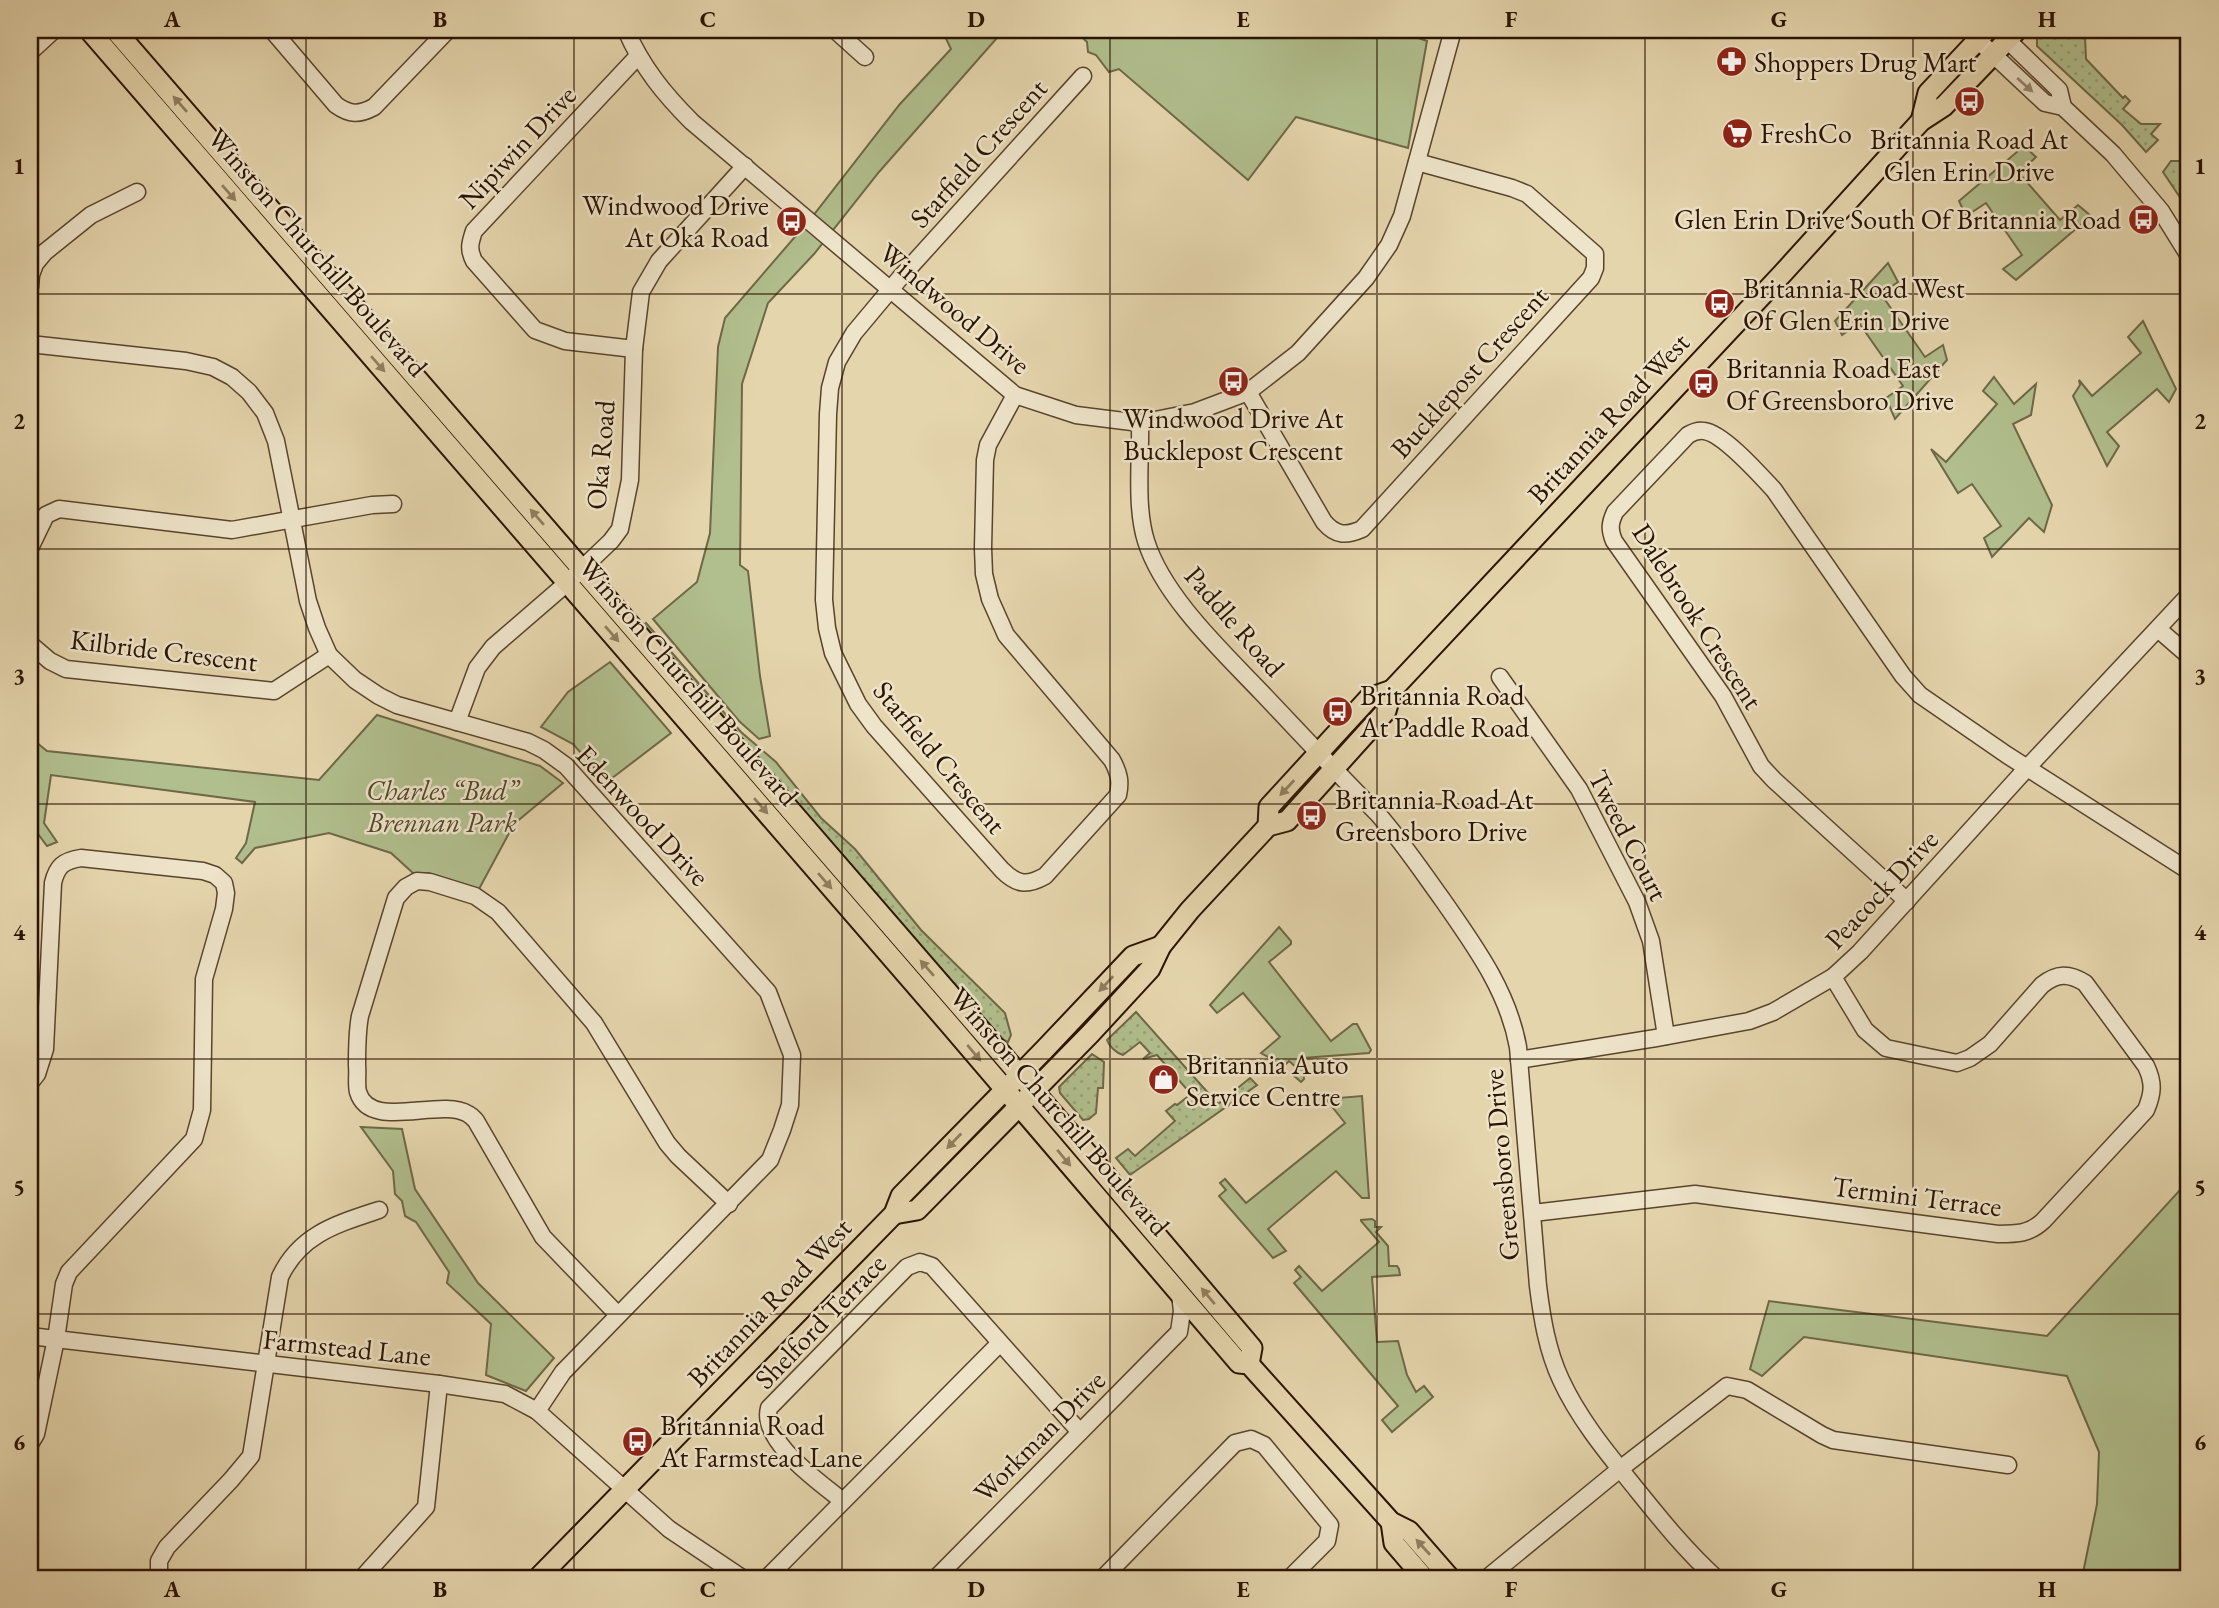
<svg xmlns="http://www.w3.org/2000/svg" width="2219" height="1608" viewBox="0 0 2219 1608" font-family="'EB Garamond',serif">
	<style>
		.grass { fill: url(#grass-dots); stroke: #6e6846; stroke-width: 2 }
		.green { fill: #b1be8d; stroke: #6e6846; stroke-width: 2 }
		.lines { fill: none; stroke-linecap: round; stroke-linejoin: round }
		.minor-casing { stroke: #59442b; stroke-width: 19 }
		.major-casing { stroke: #2a1300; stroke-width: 23 }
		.minor { stroke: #eee4ca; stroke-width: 16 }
		.major { stroke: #e5d5ad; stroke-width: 19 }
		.oneway { fill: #96866f }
		.oneway2 { fill: #917e5f }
		.grid { fill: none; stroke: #2a1300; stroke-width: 2; stroke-opacity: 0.55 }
		.labels { text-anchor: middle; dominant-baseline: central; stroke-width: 5; stroke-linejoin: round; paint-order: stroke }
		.poi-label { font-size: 28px; fill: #2a1300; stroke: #eee4ca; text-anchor: start }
		.street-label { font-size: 28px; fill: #2a1300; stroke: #eee4ca }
		.park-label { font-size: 28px; font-style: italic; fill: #52462a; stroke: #eee4ca }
		.neatline { fill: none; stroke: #2a1300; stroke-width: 2.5 }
		.grid-label { font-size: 23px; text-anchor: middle; font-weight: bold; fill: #2a1300 }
	</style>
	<defs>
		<pattern id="grass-dots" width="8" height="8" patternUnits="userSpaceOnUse" patternTransform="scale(1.75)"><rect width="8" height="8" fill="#b1be8d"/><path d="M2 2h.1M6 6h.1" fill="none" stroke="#98a278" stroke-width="1.8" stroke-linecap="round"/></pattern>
	</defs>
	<rect width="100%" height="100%" fill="#e5d5ad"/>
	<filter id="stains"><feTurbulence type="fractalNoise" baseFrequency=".00286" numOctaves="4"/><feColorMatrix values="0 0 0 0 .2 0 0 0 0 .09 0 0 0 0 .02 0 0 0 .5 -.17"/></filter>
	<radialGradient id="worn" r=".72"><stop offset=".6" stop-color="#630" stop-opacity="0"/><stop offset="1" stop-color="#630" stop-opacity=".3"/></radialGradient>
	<g class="grass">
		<polygon points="2045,30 2091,30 2085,36 2086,59 2123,98 2125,96 2130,101 2123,109 2141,124 2160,124 2151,134 2158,140 2146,152 2122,125 2037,46 2037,38"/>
		<polygon points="2171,161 2189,161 2189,211 2163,172"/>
		<polygon points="646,623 741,732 776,762 821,818 855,849 921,930 1005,1013 1011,1035 1008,1042 999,1037 643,626"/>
		<path d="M 1136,1012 L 1218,1104 L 1250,1078 L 1257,1085 L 1130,1175 L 1116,1158 L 1128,1149 L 1135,1156 L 1175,1121 L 1166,1111 L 1175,1104 L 1177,1105 L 1191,1094 L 1157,1055 L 1143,1059 L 1150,1053 L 1140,1042 L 1123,1055 C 1116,1053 1109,1046 1107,1040 Z"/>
		<polygon points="1092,1054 1104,1062 1103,1088 1098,1088 1096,1113 1089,1119 1083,1120 1060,1093 1059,1087"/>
	</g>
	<g class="green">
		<polygon points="942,30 1004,30 879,172 814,254 768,303 742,384 740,565 748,571 760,676 770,736 759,739 739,721 653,619 697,582 710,533 718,347 725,318 812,217 900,104 951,49"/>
		<polygon points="1074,30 1395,30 1427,41 1408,148 1296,117 1248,180 1119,69 1109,72 1096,55 1088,52 1087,42"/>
		<polygon points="2024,146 2036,157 2019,173 2060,220 2078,205 2091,216 2016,280 2003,269 2022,255 1986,203 1966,216 1959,201"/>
		<polygon points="1888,263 1898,282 1881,294 1925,357 1943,345 1947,360 1895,419 1886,398 1903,386 1859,323 1842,335 1835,321"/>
		<polygon points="2143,321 2176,389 2169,402 2157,389 2107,432 2119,446 2107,466 2073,396 2080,385 2079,380 2092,396 2141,353 2128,337"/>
		<polygon points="1994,377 2014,404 2036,384 2031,415 2013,424 2052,505 2044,532 2029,518 1992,557 1984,538 2001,526 1972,484 1958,493 1931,449 1946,462 1997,404 1983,391"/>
		<polygon points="610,662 671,733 607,782 573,744 541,727 568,692"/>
		<polygon points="377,715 540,766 563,783 514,824 479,889 428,873 414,874 391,853 329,833 255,848 242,863 236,858 246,843 255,802 51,775 44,823 57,842 47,846 38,834 30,830 30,737 47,751 319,780"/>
		<polygon points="1279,927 1291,941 1291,944 1269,962 1331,1041 1353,1024 1357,1024 1371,1050 1369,1053 1303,1058 1304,1079 1301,1082 1293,1075 1297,1068 1289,1061 1284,1066 1261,1053 1280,1037 1243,993 1217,1013 1210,1005"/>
		<polygon points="1362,1096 1369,1198 1362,1198 1336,1171 1268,1229 1286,1251 1273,1258 1219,1196 1226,1190 1220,1183 1225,1179 1246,1203 1345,1123 1326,1099"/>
		<polygon points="361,1127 402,1129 415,1189 478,1283 554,1358 526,1391 486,1375 491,1324 447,1283 449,1272 416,1222 405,1216 402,1201 395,1194 393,1171"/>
		<polygon points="2189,1180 2189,1578 2082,1578 2097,1504 2099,1452 2067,1376 1804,1337 1762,1376 1750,1369 1769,1301 2047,1336"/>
		<polygon points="1372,1219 1375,1221 1375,1227 1381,1227 1376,1232 1388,1246 1389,1266 1397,1266 1399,1269 1400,1275 1372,1277 1377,1342 1398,1341 1407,1375 1416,1392 1424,1386 1433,1397 1392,1432 1382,1420 1398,1406 1294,1283 1301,1277 1295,1270 1299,1266 1322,1291 1379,1242 1361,1221 1361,1220"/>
	</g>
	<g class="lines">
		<defs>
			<g id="minor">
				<path d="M 272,30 L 336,105 C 350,115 359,115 374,107 L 448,30"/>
				<path d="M 626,30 C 642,67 664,94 692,122 L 1015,395 L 1076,415 L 1140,423 L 1195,412 L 1248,392 L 1298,353 L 1366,278 L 1389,245 L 1402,216 L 1453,30"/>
				<polyline points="835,30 865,57"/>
				<polyline points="1967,30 2045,103 2063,107 2113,154 2161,211 2189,256"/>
				<polyline points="1997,30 2059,90 2063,107"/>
				<polyline points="30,52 54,30"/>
				<polyline points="30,287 31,275 35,264 45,252 91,215 137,192"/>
				<polyline points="30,344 186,361 213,367 232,377 249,392 265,413 276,441 308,601 317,628 329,655 355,680 379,696 397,705 528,742 544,750 566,766 768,992 792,1055 790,1105 782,1130 770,1160 563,1372 537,1411"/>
				<path d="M 634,349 L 565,341 L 535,330 L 474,261 C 468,249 470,243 474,231 L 638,56"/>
				<path d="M 1248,392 L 1324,522 C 1336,536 1346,536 1362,529 L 1591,278 L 1595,268 L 1595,254 L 1527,194 L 1512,188 L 1417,162"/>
				<path d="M 1015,395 L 988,445 L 985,460 L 983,548 L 984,574 L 990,599 L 1006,635 L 1112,760 C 1119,773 1121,781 1118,795 L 1045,876 C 1027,886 1017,885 1002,870 L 874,726 L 858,704 L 833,653 L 827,628 L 824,600 L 828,414 L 830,388 L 837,362 L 854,333 L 900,278 L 1083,76"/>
				<path d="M 1140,423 C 1141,459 1135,506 1146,541 C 1163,596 1222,651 1262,693 C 1300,733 1338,774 1377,813 C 1401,840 1421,870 1442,899 C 1474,945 1508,991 1518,1047 L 1538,1286 C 1542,1318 1547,1350 1561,1380 C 1580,1421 1609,1455 1637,1490 C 1662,1521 1687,1552 1716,1578"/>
				<polyline points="30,548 46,515 59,509 232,530 372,505 393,504"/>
				<polyline points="2158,629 2189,656"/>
				<polyline points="30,644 50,661 66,669 274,691 329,655"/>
				<polyline points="1500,677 1579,789 1637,902 1651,941 1666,1036"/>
				<polyline points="457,722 477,668 493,647 567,583 611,541 620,529 630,480 634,349 641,292 659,261 745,166"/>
				<path d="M 1907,901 L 1774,780 L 1761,766 L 1723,696 L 1614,541 C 1609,529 1610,523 1615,512 L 1688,435 C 1693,432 1698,430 1704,431 C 1723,433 1760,475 1774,490 L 1903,676 L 1920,695 L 2007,755 L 2189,871"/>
				<polyline points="1519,1060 1656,1038 1749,1021 1773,1012 1833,977 1860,952 2027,768 2189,595"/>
				<path d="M 30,1083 L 37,1074 L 45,1049 L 53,883 C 57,866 63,861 81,858 L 203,871 L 215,875 L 224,883 L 226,893 L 224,909 L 204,979 L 202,1110 L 194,1139 L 69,1272 L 64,1284 L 56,1339 L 36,1434 L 30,1444"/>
				<path d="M 1533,1213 L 1695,1194 L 1998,1234 C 2017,1234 2029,1234 2043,1221 L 2146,1110 C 2153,1093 2154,1083 2146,1066 L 2085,983 C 2069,973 2057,973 2042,985 L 1990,1044 L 1970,1058 L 1957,1063 L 1886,1048 L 1865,1030 L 1833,977"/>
				<path d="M 618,1315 L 543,1237 L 476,1121 C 474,1119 472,1116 468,1114 C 440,1097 370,1132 358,1092 C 356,1084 358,1074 357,1065 C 357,1048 357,1032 360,1016 L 396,898 L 406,887 L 417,881 L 430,882 L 475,896 L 498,912 L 594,1023 L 667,1143 L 678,1156 L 729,1204"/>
				<polyline points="30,1336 439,1384 505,1394 537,1411 669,1529 742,1578"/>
				<path d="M 843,1501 C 820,1483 760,1441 769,1408 L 907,1267 L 920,1262 L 932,1266 L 1080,1432"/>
				<path d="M 159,1578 L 159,1561 L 167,1547 L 231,1480 L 251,1456 L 280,1277 C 300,1234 337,1224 379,1210"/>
				<polyline points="362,1578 426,1507 439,1384"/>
				<polyline points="767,1578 1000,1343"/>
				<polyline points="936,1578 1179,1332 1182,1311 1180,1294"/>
				<polyline points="1103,1578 1235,1443 1251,1439 1264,1445 1330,1525 1327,1541 1290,1578"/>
				<polyline points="1487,1578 1620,1469 1727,1386 1747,1390 1822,1435 1833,1440 2008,1465"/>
			</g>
			<g id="major">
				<polyline points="89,30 950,1025 1239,1363 1249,1364 1391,1522 1409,1531 1450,1578"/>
				<polyline points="115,30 1069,1132 1252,1348 1249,1364"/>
				<polyline points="1921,121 1928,93 1987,30"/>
				<polyline points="1268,826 1269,807 1369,698 1392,690"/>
				<polyline points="894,1214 917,1210 1090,1034 1150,969 1161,946 1190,910 1268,826 1287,821 1386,711 1392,690 1783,273 1921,121 1944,106 2017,30"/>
				<polyline points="1391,1522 1394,1543 1424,1578"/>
				<polyline points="538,1578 894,1214 901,1196 1044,1050 1133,956 1161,946"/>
			</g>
		</defs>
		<use href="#minor" class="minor-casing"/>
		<use href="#major" class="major-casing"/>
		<use href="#minor" class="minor"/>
		<use href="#major" class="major"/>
	</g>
	<defs><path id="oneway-solid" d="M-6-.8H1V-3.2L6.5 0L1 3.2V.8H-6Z" transform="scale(1.75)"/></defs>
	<use class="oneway" href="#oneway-solid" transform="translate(2025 85) rotate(42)"/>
	<g class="oneway2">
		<use href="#oneway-solid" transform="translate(180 104) rotate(-131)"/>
		<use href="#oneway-solid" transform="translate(229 193) rotate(49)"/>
		<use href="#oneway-solid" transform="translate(378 364) rotate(49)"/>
		<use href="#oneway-solid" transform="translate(537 517) rotate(-131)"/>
		<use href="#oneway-solid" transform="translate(612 634) rotate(49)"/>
		<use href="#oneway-solid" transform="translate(1287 788) rotate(133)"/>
		<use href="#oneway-solid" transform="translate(761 806) rotate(49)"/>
		<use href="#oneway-solid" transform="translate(825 881) rotate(49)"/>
		<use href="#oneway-solid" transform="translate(927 968) rotate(-131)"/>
		<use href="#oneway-solid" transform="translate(1106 984) rotate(133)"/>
		<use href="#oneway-solid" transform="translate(974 1053) rotate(50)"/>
		<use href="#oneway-solid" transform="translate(954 1141) rotate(134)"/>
		<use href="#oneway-solid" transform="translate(1064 1158) rotate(50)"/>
		<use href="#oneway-solid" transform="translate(1208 1296) rotate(-130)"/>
		<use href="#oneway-solid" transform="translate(1423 1547) rotate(-132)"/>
	</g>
	<path class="grid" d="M 306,30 L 306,1578M 574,30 L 574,1578M 842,30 L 842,1578M 1110,30 L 1110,1578M 1377,30 L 1377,1578M 1645,30 L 1645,1578M 1913,30 L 1913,1578M 30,294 L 2189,294M 30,549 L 2189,549M 30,804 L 2189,804M 30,1059 L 2189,1059M 30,1314 L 2189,1314"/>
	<defs>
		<symbol id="pharmacy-disc" viewBox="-11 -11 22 22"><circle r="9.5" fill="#8f2418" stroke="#eee4ca"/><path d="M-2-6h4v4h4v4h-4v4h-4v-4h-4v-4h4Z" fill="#fff"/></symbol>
		<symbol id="bus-disc" viewBox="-11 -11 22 22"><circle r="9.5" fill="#8f2418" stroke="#eee4ca"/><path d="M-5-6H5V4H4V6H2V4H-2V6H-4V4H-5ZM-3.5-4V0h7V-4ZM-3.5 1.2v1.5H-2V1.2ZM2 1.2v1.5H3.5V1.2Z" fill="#fff"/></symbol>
		<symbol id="supermarket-disc" viewBox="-11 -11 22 22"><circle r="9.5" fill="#8f2418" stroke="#eee4ca"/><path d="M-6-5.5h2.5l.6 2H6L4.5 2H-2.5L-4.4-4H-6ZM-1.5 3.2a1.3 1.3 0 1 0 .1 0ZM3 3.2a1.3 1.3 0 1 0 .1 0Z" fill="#fff"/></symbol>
		<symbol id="shop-disc" viewBox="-11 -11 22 22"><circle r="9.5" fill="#8f2418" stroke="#eee4ca"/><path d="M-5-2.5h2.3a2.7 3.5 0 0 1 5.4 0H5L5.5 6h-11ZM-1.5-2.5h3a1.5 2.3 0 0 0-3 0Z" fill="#fff"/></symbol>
	</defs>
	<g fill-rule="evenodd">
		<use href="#pharmacy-disc" x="1714" y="44" width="35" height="35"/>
		<use href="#bus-disc" x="1952" y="84" width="35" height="35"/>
		<use href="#supermarket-disc" x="1720" y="116" width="35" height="35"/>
		<use href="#bus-disc" x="2126" y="202" width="35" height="35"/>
		<use href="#bus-disc" x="774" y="204" width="35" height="35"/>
		<use href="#bus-disc" x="1702" y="286" width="35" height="35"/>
		<use href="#bus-disc" x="1216" y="364" width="35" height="35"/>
		<use href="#bus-disc" x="1686" y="366" width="35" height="35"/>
		<use href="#bus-disc" x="1320" y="694" width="35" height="35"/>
		<use href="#bus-disc" x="1294" y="798" width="35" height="35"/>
		<use href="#shop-disc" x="1146" y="1062" width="35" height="35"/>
		<use href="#bus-disc" x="620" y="1424" width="35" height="35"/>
	</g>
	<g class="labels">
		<g class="poi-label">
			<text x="1754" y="62">Shoppers Drug Mart</text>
			<text x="1760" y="133">FreshCo</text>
			<text x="1969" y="139" text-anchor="middle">Britannia Road At<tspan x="1969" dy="32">Glen Erin Drive</tspan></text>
			<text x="769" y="205" text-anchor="end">Windwood Drive<tspan x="769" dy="32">At Oka Road</tspan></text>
			<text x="2121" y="219" text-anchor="end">Glen Erin Drive South Of Britannia Road</text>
			<text x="1743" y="288">Britannia Road West<tspan x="1743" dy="32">Of Glen Erin Drive</tspan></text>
			<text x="1726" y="368">Britannia Road East<tspan x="1726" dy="32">Of Greensboro Drive</tspan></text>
			<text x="1233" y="418" text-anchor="middle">Windwood Drive At<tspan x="1233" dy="32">Bucklepost Crescent</tspan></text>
			<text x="1360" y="695">Britannia Road<tspan x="1360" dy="32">At Paddle Road</tspan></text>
			<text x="1335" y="799">Britannia Road At<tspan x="1335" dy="32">Greensboro Drive</tspan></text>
			<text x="1186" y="1064">Britannia Auto<tspan x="1186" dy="32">Service Centre</tspan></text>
			<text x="660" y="1425">Britannia Road<tspan x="660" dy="32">At Farmstead Lane</tspan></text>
		</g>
		<g class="street-label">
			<text transform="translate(517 147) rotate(-47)">Nipiwin Drive</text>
			<text transform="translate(978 153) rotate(-48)">Starfield Crescent</text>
			<text transform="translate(318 252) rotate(49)">Winston Churchill Boulevard</text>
			<text transform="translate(955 308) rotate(40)">Windwood Drive</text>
			<text transform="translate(1469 372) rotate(-48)">Bucklepost Crescent</text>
			<text transform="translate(1608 418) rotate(-47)">Britannia Road West</text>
			<text transform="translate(600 455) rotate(-85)">Oka Road</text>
			<text transform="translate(1698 616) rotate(57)">Dalebrook Crescent</text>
			<text transform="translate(1235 621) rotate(49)">Paddle Road</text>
			<text transform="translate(164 650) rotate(7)">Kilbride Crescent</text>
			<text transform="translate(689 681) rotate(49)">Winston Churchill Boulevard</text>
			<text transform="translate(940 757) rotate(50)">Starfield Crescent</text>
			<text transform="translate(643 815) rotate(47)">Edenwood Drive</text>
			<text transform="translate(1629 835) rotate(63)">Tweed Court</text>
			<text transform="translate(1881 889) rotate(-47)">Peacock Drive</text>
			<text transform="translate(1060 1111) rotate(49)">Winston Churchill Boulevard</text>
			<text transform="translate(1501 1165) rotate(-95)">Greensboro Drive</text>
			<text transform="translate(1917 1196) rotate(7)">Termini Terrace</text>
			<text transform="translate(769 1302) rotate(-46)">Britannia Road West</text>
			<text transform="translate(820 1321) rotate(-46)">Shelford Terrace</text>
			<text transform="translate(347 1347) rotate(6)">Farmstead Lane</text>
			<text transform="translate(1039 1436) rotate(-45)">Workman Drive</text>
		</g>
		<g class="park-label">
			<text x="442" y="790">Charles “Bud”<tspan x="442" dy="32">Brennan Park</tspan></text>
		</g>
	</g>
	<rect width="2219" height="1608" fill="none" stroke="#e5d5ad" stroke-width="77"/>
	<rect x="38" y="38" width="2142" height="1532" class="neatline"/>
	<g class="grid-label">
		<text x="172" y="27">A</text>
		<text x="440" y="27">B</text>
		<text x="708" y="27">C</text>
		<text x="976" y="27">D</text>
		<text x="1243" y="27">E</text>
		<text x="1511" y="27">F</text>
		<text x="1779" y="27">G</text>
		<text x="2047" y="27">H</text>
		<text x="19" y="174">1</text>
		<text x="2200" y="174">1</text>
		<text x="19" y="429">2</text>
		<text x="2200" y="429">2</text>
		<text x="19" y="684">3</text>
		<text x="2200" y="684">3</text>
		<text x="19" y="940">4</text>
		<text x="2200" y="940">4</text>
		<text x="19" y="1195">5</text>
		<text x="2200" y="1195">5</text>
		<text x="19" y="1450">6</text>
		<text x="2200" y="1450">6</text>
		<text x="172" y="1597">A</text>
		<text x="440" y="1597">B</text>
		<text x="708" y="1597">C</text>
		<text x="976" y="1597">D</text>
		<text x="1243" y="1597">E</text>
		<text x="1511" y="1597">F</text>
		<text x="1779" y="1597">G</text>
		<text x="2047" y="1597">H</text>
	</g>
	<rect width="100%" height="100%" filter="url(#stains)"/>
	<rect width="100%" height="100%" fill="url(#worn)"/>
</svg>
